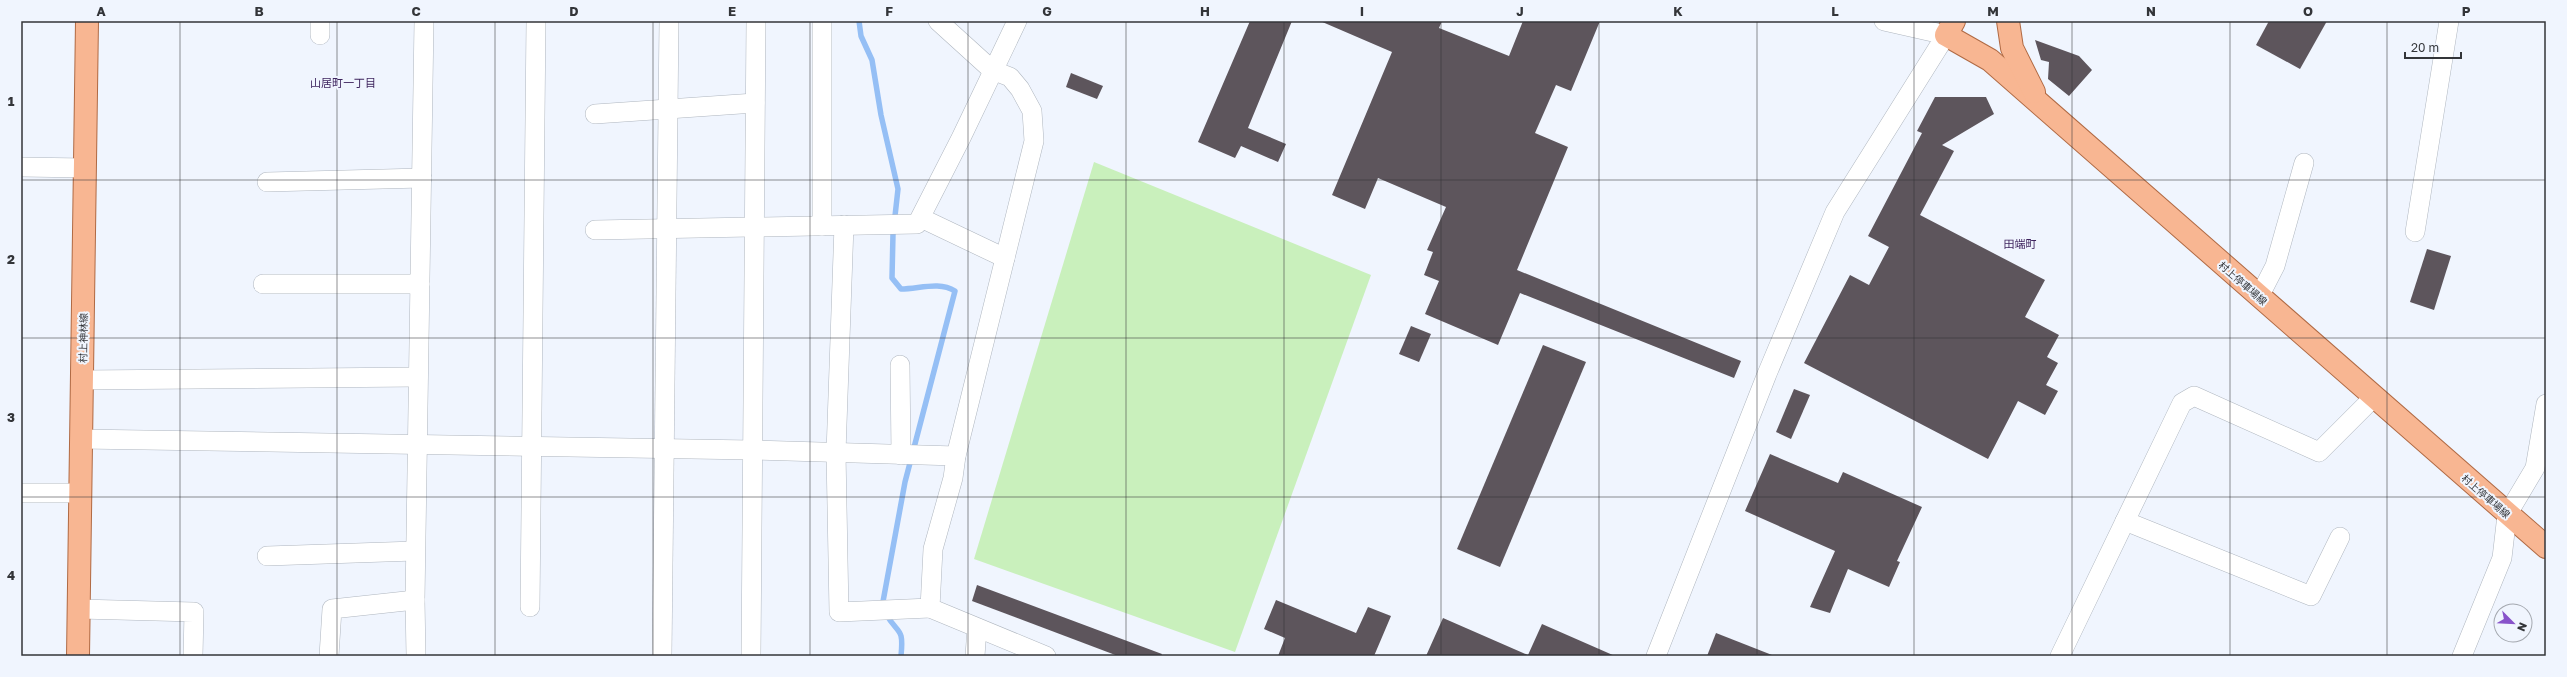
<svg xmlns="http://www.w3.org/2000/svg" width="2567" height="677" viewBox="0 0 2567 677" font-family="'Golos Text','Noto Sans JP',sans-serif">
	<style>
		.green { fill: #c9f0bc }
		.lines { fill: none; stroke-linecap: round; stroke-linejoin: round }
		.stream { stroke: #95bff5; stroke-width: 5.5 }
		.building { fill: #5d555c }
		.minor-casing { stroke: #afb6bf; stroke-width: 20 }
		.major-casing { stroke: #b06a44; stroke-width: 24 }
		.minor { stroke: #fff; stroke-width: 19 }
		.major { stroke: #f8b692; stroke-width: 22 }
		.grid { fill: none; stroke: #333539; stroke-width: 1; stroke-opacity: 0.55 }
		.labels { text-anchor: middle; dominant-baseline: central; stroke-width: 4; stroke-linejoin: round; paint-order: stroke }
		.street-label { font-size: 10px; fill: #333539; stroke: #f0f5fe }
		.neighbourhood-label { font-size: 11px; fill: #3e245e; stroke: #f0f5fe }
		.neatline { fill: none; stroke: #333539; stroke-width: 1.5 }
		.grid-label { font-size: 13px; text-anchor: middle; font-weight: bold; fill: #333539 }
	</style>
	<rect width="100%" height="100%" fill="#f0f5fe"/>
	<polygon class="green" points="1094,162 1371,275 1235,652 974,559"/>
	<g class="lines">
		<g class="stream">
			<path d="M 859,21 L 861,36 L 872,60 L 881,115 L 898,189 L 893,234 L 892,278 L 901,289 C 919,289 939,281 955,291 L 905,482 L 882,607"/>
			<path d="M 886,614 C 898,635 904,626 901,656"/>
		</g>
	</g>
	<g class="building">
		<polygon points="1250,21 1292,21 1248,128 1286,144 1278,162 1241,146 1235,158 1198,142"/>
		<polygon points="1320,21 1442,21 1439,28 1509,56 1523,21 1600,21 1571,91 1556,85 1535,133 1568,147 1517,270 1741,361 1734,378 1520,293 1498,345 1425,314 1439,281 1424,275 1433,252 1427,250 1446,207 1378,178 1365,209 1332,195 1392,52"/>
		<polygon points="2269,21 2327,21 2300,69 2256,45"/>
		<polygon points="2035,40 2079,56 2092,70 2069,96 2048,79 2049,62 2041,60"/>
		<polygon points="1071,73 1103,86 1097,99 1066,87"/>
		<polygon points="1935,97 1986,97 1994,114 1942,145 1954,151 1920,215 2045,280 2025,317 2059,335 2047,357 2058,363 2046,385 2058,391 2045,415 2018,401 1988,459 1804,363 1850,275 1869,285 1889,247 1868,236 1922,133 1917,131"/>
		<polygon points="2427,249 2451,256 2434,310 2410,302"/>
		<polygon points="1411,326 1431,334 1419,362 1399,354"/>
		<polygon points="1543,345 1586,362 1500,567 1457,549"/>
		<polygon points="1794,389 1810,395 1791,439 1776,432"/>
		<polygon points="1770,454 1838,483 1843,472 1922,507 1897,561 1900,562 1889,587 1848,569 1830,613 1810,607 1835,551 1745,511"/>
		<polygon points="977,585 1162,654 1161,656 1118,656 972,601"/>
		<polygon points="1276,600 1356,633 1368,607 1391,616 1374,656 1278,656 1285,638 1264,629"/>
		<polygon points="1443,618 1528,655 1542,624 1615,656 1426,656"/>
		<polygon points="1716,633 1772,655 1772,656 1707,656"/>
	</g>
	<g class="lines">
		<defs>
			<g id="minor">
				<polyline points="320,21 320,35"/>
				<polyline points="822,21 822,226"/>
				<polyline points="938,21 992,70 1010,77 1020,89 1032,111 1034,141 956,456 953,478 933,549 930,608 1046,656"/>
				<polyline points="595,114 755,103"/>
				<polyline points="21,167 85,168"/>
				<polyline points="267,182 422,178"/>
				<polyline points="921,218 1005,258"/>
				<polyline points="844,225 836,453 839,612 930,608"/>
				<polyline points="595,230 917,224 961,138 1017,21"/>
				<polyline points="2415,232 2449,21"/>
				<polyline points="263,284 420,284"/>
				<polyline points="2259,297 2275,266 2304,163"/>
				<polyline points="900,365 901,455"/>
				<polyline points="82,380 418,377"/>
				<polyline points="81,439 752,450 956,456"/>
				<polyline points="21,493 80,493"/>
				<polyline points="2125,521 2311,596 2340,537"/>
				<polyline points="267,556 415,551"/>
				<polyline points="530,607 536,21"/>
				<polyline points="79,609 194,612 193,656"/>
				<polyline points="329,656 332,609 415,600"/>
				<polyline points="416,656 415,600 424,21"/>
				<polyline points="662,656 669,21"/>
				<polyline points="751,656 756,21"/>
				<polyline points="975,656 977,628"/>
				<polyline points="1656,656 1767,374 1835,212 1946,35 1884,21"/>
				<polyline points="2060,656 2182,403 2194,396 2319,452 2373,398"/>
				<polyline points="2462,656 2502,558 2507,515 2535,468 2546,404"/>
			</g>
			<g id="major">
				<polyline points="1954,21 1946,35 1990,60 2546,547"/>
				<polyline points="2008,21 2012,48 2034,92"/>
				<polyline points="78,656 87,21"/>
			</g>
		</defs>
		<use href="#minor" class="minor-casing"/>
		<use href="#major" class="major-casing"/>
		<use href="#minor" class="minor"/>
		<use href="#major" class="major"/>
	</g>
	<path class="grid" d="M 180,21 L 180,656M 337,21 L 337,656M 495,21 L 495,656M 653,21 L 653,656M 810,21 L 810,656M 968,21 L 968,656M 1126,21 L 1126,656M 1284,21 L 1284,656M 1441,21 L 1441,656M 1599,21 L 1599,656M 1757,21 L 1757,656M 1914,21 L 1914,656M 2072,21 L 2072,656M 2230,21 L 2230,656M 2387,21 L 2387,656M 21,180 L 2546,180M 21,338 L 2546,338M 21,497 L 2546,497"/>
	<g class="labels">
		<g class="street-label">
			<text transform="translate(2243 283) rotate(41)">村上停車場線</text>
			<text transform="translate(83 338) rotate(-89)">村上神林線</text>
			<text transform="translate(2486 496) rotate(41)">村上停車場線</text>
		</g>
		<g class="neighbourhood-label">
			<text x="343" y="82">山居町一丁目</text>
			<text x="2020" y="243">田端町</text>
		</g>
	</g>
	<rect width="2567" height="677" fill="none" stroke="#f0f5fe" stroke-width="44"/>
	<g transform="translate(2513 623) rotate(114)"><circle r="19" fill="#f0f5fe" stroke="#a4a8af"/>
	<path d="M0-3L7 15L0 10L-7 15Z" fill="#8853ca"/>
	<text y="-6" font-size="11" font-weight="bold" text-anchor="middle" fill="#333539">N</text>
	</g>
	<path d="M2405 52v6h56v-6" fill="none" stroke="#333539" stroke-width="2"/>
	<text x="2411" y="52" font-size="12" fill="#333539" stroke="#f0f5fe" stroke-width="3" paint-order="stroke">20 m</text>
	<rect x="22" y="22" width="2523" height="633" class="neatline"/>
	<g class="grid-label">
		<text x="101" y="16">A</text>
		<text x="259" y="16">B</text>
		<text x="416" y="16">C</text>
		<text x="574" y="16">D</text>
		<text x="732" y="16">E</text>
		<text x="889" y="16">F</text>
		<text x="1047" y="16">G</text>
		<text x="1205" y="16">H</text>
		<text x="1362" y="16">I</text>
		<text x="1520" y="16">J</text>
		<text x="1678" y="16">K</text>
		<text x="1835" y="16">L</text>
		<text x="1993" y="16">M</text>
		<text x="2151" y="16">N</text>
		<text x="2308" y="16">O</text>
		<text x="2466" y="16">P</text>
		<text x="11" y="106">1</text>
		<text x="11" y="264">2</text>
		<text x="11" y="422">3</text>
		<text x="11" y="580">4</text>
	</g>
</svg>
